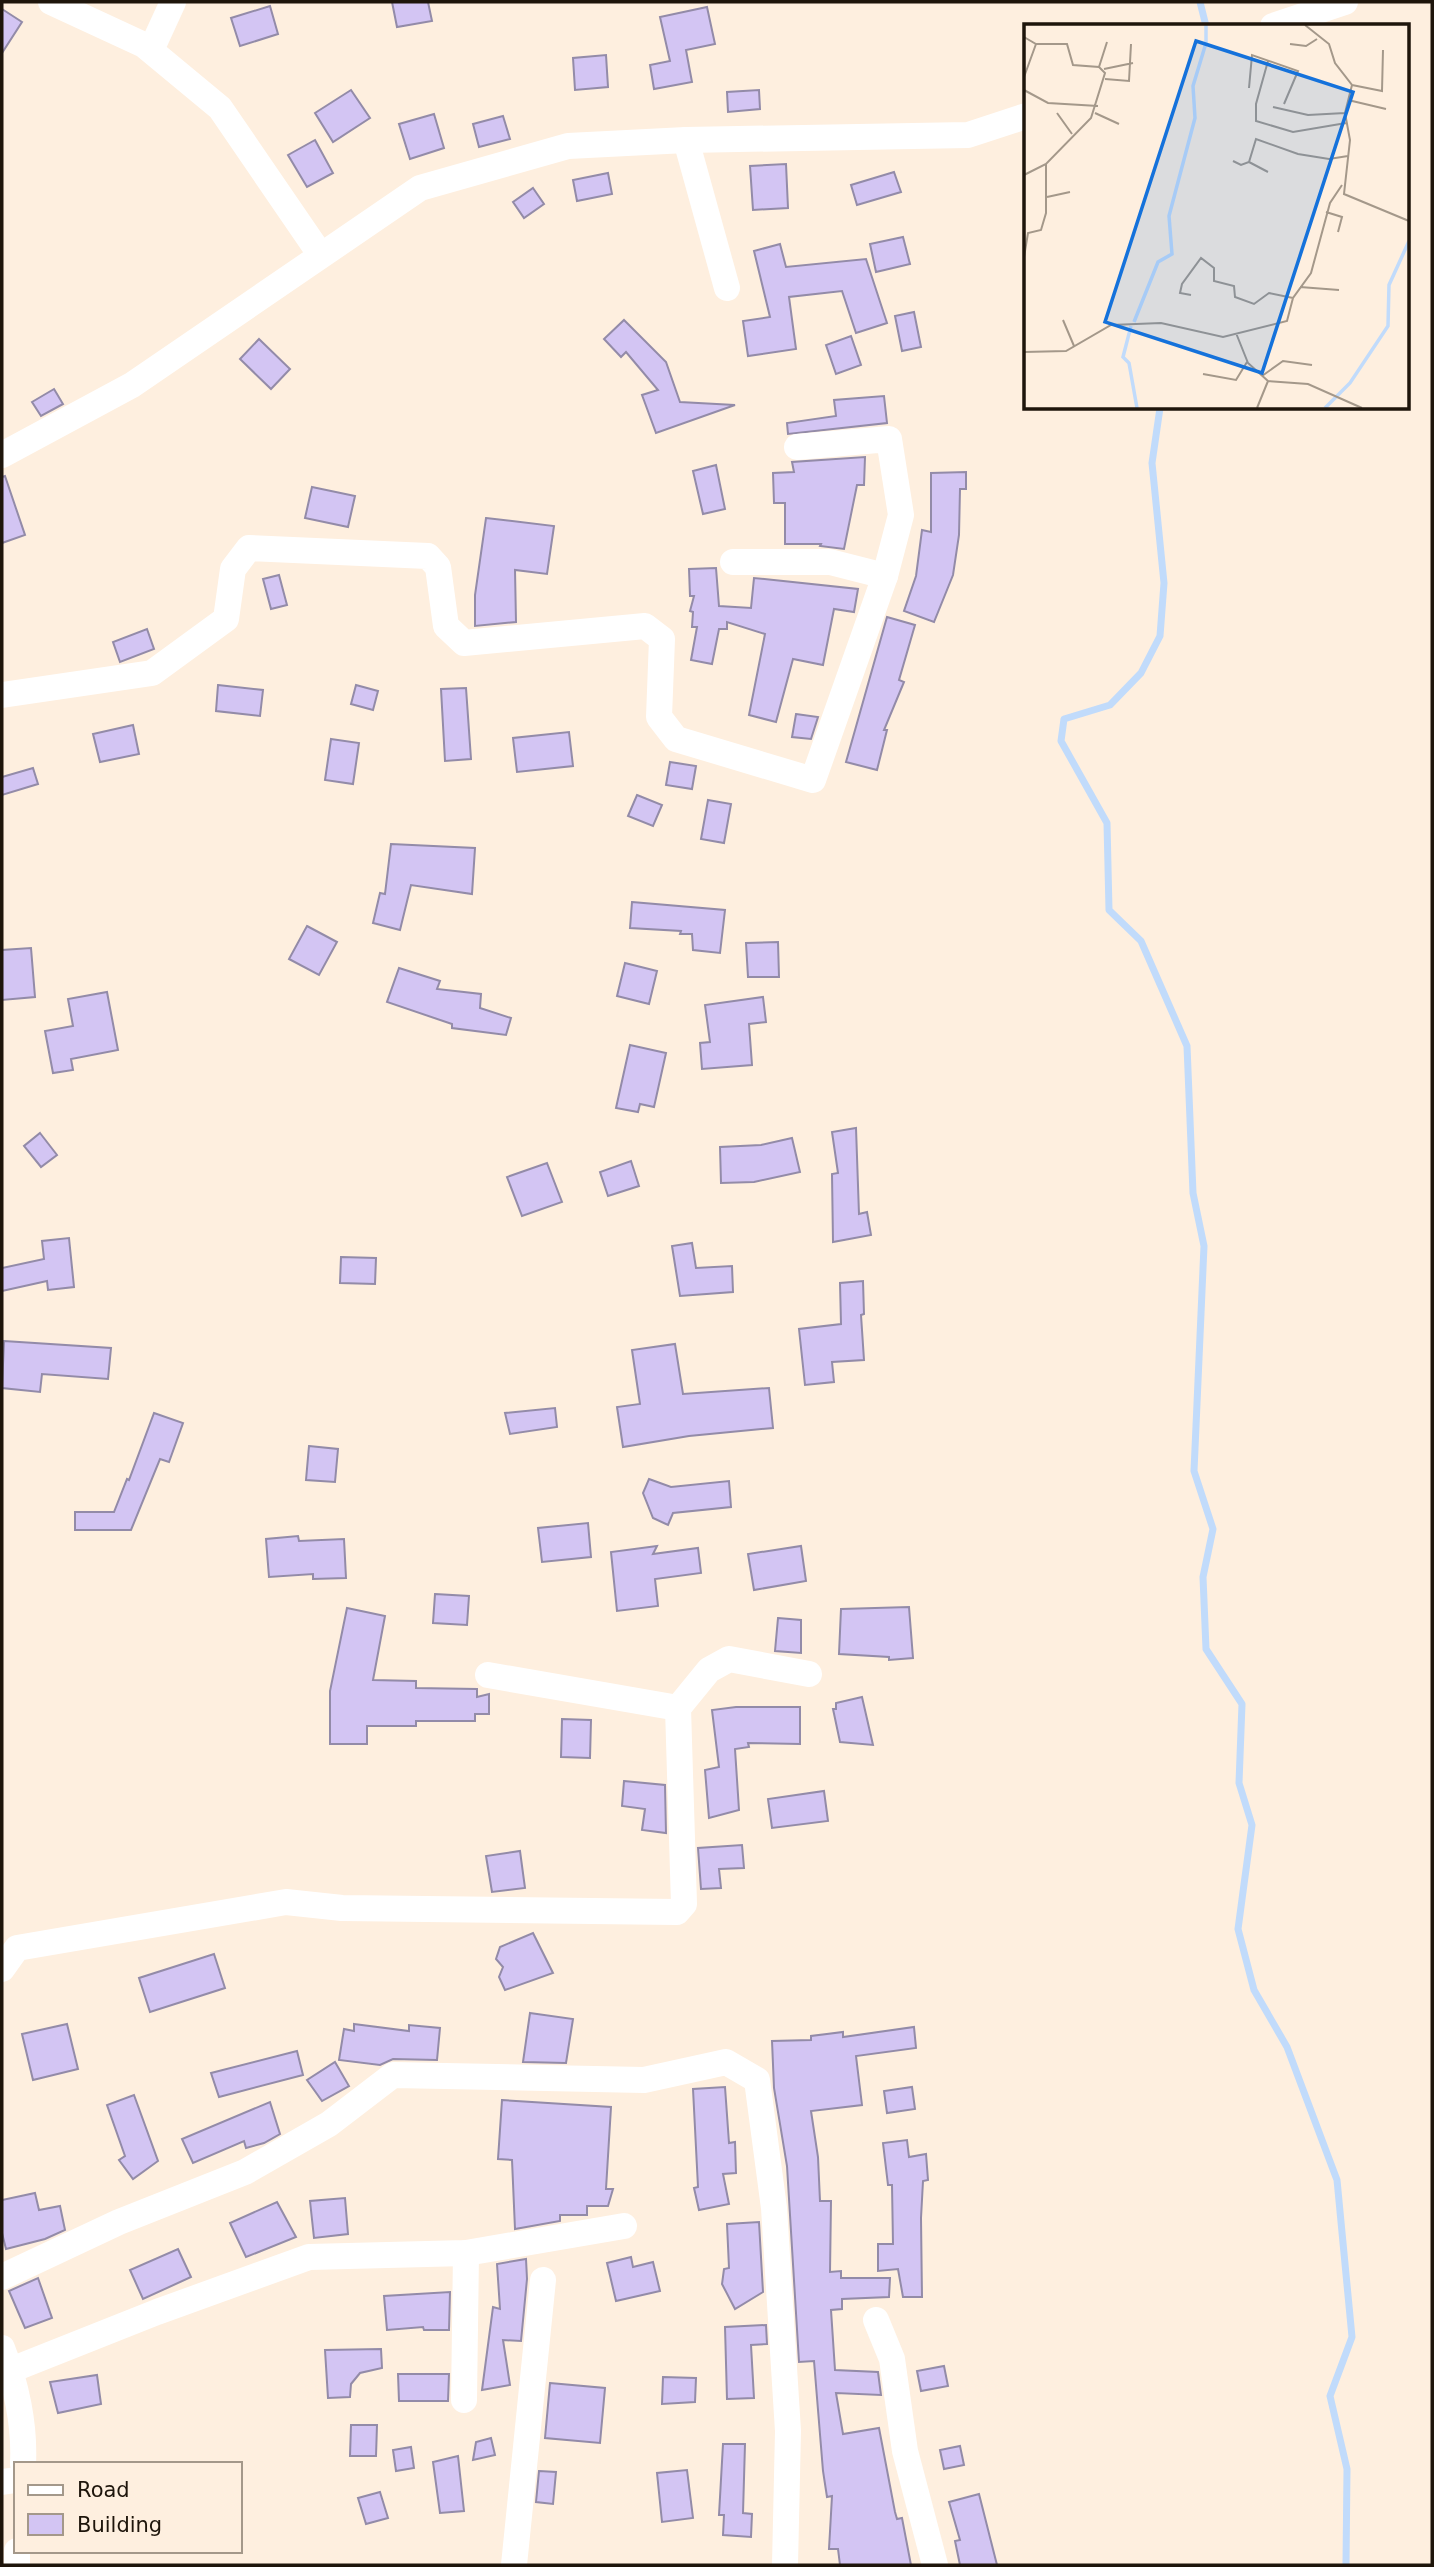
<svg xmlns="http://www.w3.org/2000/svg" width="1434" height="2567" viewBox="0 0 1434 2567" font-family="'DejaVu Sans',sans-serif">
	<style>
		.lines { fill: none; stroke-linecap: round; stroke-linejoin: round }
		.stream { stroke: #c1dbfb; stroke-width: 7 }
		.building { fill: #d3c5f3; stroke: #938ba8; stroke-width: 2 }
		.minor { stroke: #fff; stroke-width: 26 }
		.inset-river { fill: none; stroke: #c1dbfb; stroke-width: 3.5 }
		.inset-road { fill: none; stroke: #a4988a; stroke-width: 2 }
		.view { fill: #1572db; fill-opacity: 0.15; stroke: #1572db; stroke-width: 3.5 }
		.inset-edge { fill: none; stroke: #1e150b; stroke-width: 3.5 }
	</style>
	<rect width="100%" height="100%" fill="#feefdf"/>
	<g class="lines">
		<g class="stream">
			<polyline points="1200,2 1206,26"/>
			<polyline points="1160,408 1152,463 1164,583 1160,636 1141,673 1110,705 1064,719 1061,741 1107,823 1109,910 1141,941 1187,1046 1193,1193 1204,1246 1194,1471 1213,1529 1203,1577 1206,1649 1242,1704 1239,1783 1252,1825 1238,1929 1254,1990 1287,2047 1337,2180 1352,2337 1330,2396 1347,2469 1346,2565"/>
		</g>
	</g>
	<g class="building">
		<polygon points="392,2 428,2 432,21 397,27"/>
		<polygon points="270,6 278,34 240,46 231,18"/>
		<polygon points="707,7 715,44 686,50 692,82 654,89 650,65 670,61 660,17"/>
		<polygon points="2,9 22,22 2,53"/>
		<polygon points="606,55 608,87 575,90 573,58"/>
		<polygon points="351,90 370,118 333,142 315,113"/>
		<polygon points="759,90 760,109 728,112 727,92"/>
		<polygon points="434,114 444,148 410,159 399,124"/>
		<polygon points="503,116 510,139 479,147 473,124"/>
		<polygon points="315,140 333,173 307,187 288,155"/>
		<polygon points="786,164 788,208 753,210 750,166"/>
		<polygon points="894,172 901,192 857,205 851,185"/>
		<polygon points="608,173 612,194 577,201 573,180"/>
		<polygon points="533,188 544,204 524,218 513,202"/>
		<polygon points="903,237 910,264 876,272 870,244"/>
		<polygon points="780,244 786,267 866,259 887,323 856,333 842,291 789,297 796,349 748,356 743,321 770,317 754,251"/>
		<polygon points="914,312 921,347 902,351 895,316"/>
		<polygon points="624,320 666,362 680,402 735,405 656,433 642,395 658,390 626,352 621,357 604,339"/>
		<polygon points="851,336 861,365 836,374 826,345"/>
		<polygon points="259,339 290,369 271,389 240,359"/>
		<polygon points="54,389 63,404 41,416 32,402"/>
		<polygon points="884,396 887,423 788,434 787,423 836,416 834,400"/>
		<polygon points="865,457 864,485 857,485 844,549 820,546 821,544 785,544 785,503 774,503 773,473 794,472 792,462"/>
		<polygon points="716,465 725,509 703,514 693,471"/>
		<polygon points="966,472 966,489 960,489 959,535 953,575 934,622 904,611 916,576 922,530 931,532 931,473"/>
		<polygon points="5,476 25,535 2,543 2,477"/>
		<polygon points="312,487 355,496 348,527 305,518"/>
		<polygon points="486,518 554,526 547,574 515,570 516,622 475,626 475,595"/>
		<polygon points="716,568 719,606 751,608 754,578 858,589 854,612 834,609 823,665 793,659 776,722 749,715 765,634 727,622 727,629 719,629 712,664 691,660 697,627 692,627 693,612 690,611 694,596 690,596 689,569"/>
		<polygon points="279,575 287,605 271,609 263,579"/>
		<polygon points="887,617 915,625 899,680 904,682 884,730 887,730 877,770 846,762"/>
		<polygon points="147,629 154,649 120,662 113,642"/>
		<polygon points="218,685 263,690 260,716 216,711"/>
		<polygon points="356,685 378,691 373,710 351,704"/>
		<polygon points="466,688 471,759 445,761 441,689"/>
		<polygon points="796,714 818,717 811,739 792,737"/>
		<polygon points="133,725 139,754 100,762 93,734"/>
		<polygon points="569,732 573,766 517,772 513,738"/>
		<polygon points="331,739 359,743 353,784 325,780"/>
		<polygon points="670,762 696,766 692,789 666,785"/>
		<polygon points="33,768 38,784 2,795 2,777"/>
		<polygon points="637,795 662,805 653,826 628,816"/>
		<polygon points="708,800 731,804 724,843 701,839"/>
		<polygon points="391,844 475,848 472,894 411,885 400,930 373,923 380,893 385,894"/>
		<polygon points="632,902 725,910 720,953 693,950 692,934 680,934 681,931 630,928"/>
		<polygon points="307,926 337,942 319,975 289,959"/>
		<polygon points="778,942 779,977 748,977 746,943"/>
		<polygon points="31,948 35,997 2,1000 2,950"/>
		<polygon points="625,963 657,971 649,1004 617,996"/>
		<polygon points="399,968 440,981 437,989 481,994 480,1008 511,1018 506,1035 452,1028 452,1024 387,1002"/>
		<polygon points="107,992 118,1050 71,1059 73,1070 53,1073 45,1031 73,1026 68,999"/>
		<polygon points="763,997 766,1022 749,1024 752,1065 702,1069 700,1043 710,1042 705,1005"/>
		<polygon points="630,1045 666,1053 654,1107 640,1104 638,1112 616,1108"/>
		<polygon points="856,1128 859,1214 867,1212 871,1235 833,1242 832,1174 838,1173 832,1132"/>
		<polygon points="40,1133 57,1155 41,1167 24,1146"/>
		<polygon points="792,1138 800,1172 754,1182 721,1183 720,1147 761,1145"/>
		<polygon points="631,1161 639,1186 608,1196 600,1172"/>
		<polygon points="547,1163 562,1202 522,1216 507,1177"/>
		<polygon points="69,1238 74,1287 48,1290 47,1281 2,1291 2,1268 44,1259 42,1241"/>
		<polygon points="692,1243 696,1268 732,1266 733,1292 680,1296 672,1246"/>
		<polygon points="341,1257 376,1258 375,1284 340,1283"/>
		<polygon points="863,1281 864,1314 861,1315 864,1360 832,1362 834,1382 805,1385 799,1329 841,1324 840,1283"/>
		<polygon points="4,1341 111,1348 108,1379 42,1374 40,1392 2,1388"/>
		<polygon points="675,1344 683,1394 769,1388 773,1428 689,1436 623,1447 617,1407 640,1404 632,1350"/>
		<polygon points="555,1408 557,1427 510,1434 505,1413"/>
		<polygon points="154,1413 183,1423 169,1462 160,1459 131,1530 75,1530 75,1512 114,1512 127,1479 129,1480"/>
		<polygon points="309,1446 338,1449 335,1482 306,1480"/>
		<polygon points="649,1479 671,1487 729,1481 731,1507 673,1513 668,1525 653,1518 643,1493"/>
		<polygon points="588,1523 591,1557 542,1562 538,1528"/>
		<polygon points="298,1536 299,1541 344,1539 346,1578 313,1579 313,1574 269,1577 266,1539"/>
		<polygon points="657,1546 653,1554 698,1548 701,1573 655,1579 658,1606 617,1611 611,1552"/>
		<polygon points="801,1546 806,1581 754,1590 748,1554"/>
		<polygon points="435,1594 469,1596 467,1625 433,1623"/>
		<polygon points="909,1607 913,1658 889,1660 889,1657 839,1654 841,1609"/>
		<polygon points="347,1608 385,1616 373,1680 416,1681 416,1688 477,1689 477,1697 489,1694 489,1714 475,1714 475,1721 416,1721 416,1726 367,1726 367,1744 330,1744 330,1691"/>
		<polygon points="778,1618 801,1620 801,1653 775,1651"/>
		<polygon points="862,1697 873,1745 840,1742 833,1709 836,1709 836,1703"/>
		<polygon points="736,1707 800,1707 800,1744 748,1743 749,1747 735,1749 739,1810 709,1818 705,1770 719,1767 712,1710"/>
		<polygon points="562,1719 591,1720 590,1758 561,1757"/>
		<polygon points="624,1781 665,1785 666,1833 642,1830 645,1809 622,1806"/>
		<polygon points="824,1791 828,1821 772,1828 768,1799"/>
		<polygon points="742,1845 744,1868 719,1869 721,1888 701,1889 698,1848"/>
		<polygon points="520,1851 525,1888 492,1892 486,1856"/>
		<polygon points="533,1933 553,1973 505,1990 499,1977 503,1967 496,1959 500,1947"/>
		<polygon points="214,1954 225,1988 150,2012 139,1978"/>
		<polygon points="530,2013 573,2019 566,2063 523,2062"/>
		<polygon points="67,2024 78,2069 33,2080 22,2034"/>
		<polygon points="354,2024 409,2031 409,2025 440,2028 437,2060 393,2059 380,2065 339,2060 344,2029 354,2031"/>
		<polygon points="914,2027 916,2048 856,2056 862,2105 811,2111 818,2157 820,2201 831,2201 830,2272 841,2271 841,2278 890,2278 889,2297 842,2299 842,2309 831,2310 835,2370 878,2372 881,2395 836,2393 843,2434 879,2428 895,2512 897,2519 902,2518 911,2565 840,2565 838,2549 829,2549 832,2496 827,2497 823,2471 814,2361 799,2362 787,2166 774,2088 772,2041 811,2040 811,2036 843,2032 843,2037"/>
		<polygon points="297,2051 303,2075 219,2097 211,2073"/>
		<polygon points="335,2062 349,2086 322,2101 307,2080"/>
		<polygon points="725,2087 729,2143 735,2142 736,2173 723,2174 729,2204 699,2210 694,2188 698,2187 693,2089"/>
		<polygon points="912,2087 915,2109 887,2113 884,2091"/>
		<polygon points="134,2095 158,2161 133,2179 119,2160 125,2156 107,2105"/>
		<polygon points="502,2100 611,2107 606,2189 613,2189 608,2206 587,2206 587,2215 560,2215 560,2221 515,2229 512,2160 498,2159"/>
		<polygon points="270,2102 280,2134 264,2143 246,2148 244,2141 193,2163 182,2139"/>
		<polygon points="907,2140 909,2157 926,2154 928,2180 923,2181 921,2218 922,2297 903,2297 898,2269 878,2271 878,2244 893,2244 892,2185 888,2185 883,2143"/>
		<polygon points="35,2193 39,2210 60,2206 65,2230 45,2239 6,2249 2,2233 2,2200"/>
		<polygon points="345,2198 348,2234 314,2238 310,2201"/>
		<polygon points="277,2202 296,2237 246,2257 230,2223"/>
		<polygon points="759,2222 763,2292 735,2309 722,2284 724,2269 729,2268 727,2224"/>
		<polygon points="178,2249 191,2277 143,2299 130,2270"/>
		<polygon points="631,2257 633,2267 653,2262 660,2291 616,2301 607,2263"/>
		<polygon points="526,2259 527,2279 521,2341 503,2340 510,2385 482,2390 493,2307 500,2309 497,2264"/>
		<polygon points="38,2278 52,2318 25,2328 9,2291"/>
		<polygon points="450,2292 449,2330 424,2330 423,2327 387,2330 384,2296"/>
		<polygon points="766,2325 767,2344 751,2345 754,2398 727,2399 725,2327"/>
		<polygon points="381,2349 382,2368 360,2373 351,2384 350,2397 328,2398 325,2350"/>
		<polygon points="944,2366 948,2386 921,2391 917,2371"/>
		<polygon points="398,2374 449,2374 448,2401 399,2401"/>
		<polygon points="97,2375 101,2404 58,2413 50,2382"/>
		<polygon points="663,2377 696,2378 695,2402 662,2404"/>
		<polygon points="550,2383 605,2388 600,2443 545,2438"/>
		<polygon points="351,2425 377,2425 376,2456 350,2456"/>
		<polygon points="491,2438 495,2455 473,2460 476,2442"/>
		<polygon points="723,2444 745,2444 743,2513 752,2514 751,2537 723,2535 724,2515 719,2515"/>
		<polygon points="960,2446 964,2465 944,2469 940,2450"/>
		<polygon points="411,2447 414,2468 396,2471 393,2450"/>
		<polygon points="458,2456 464,2511 440,2513 433,2462"/>
		<polygon points="687,2470 693,2518 662,2522 657,2473"/>
		<polygon points="539,2471 556,2472 553,2504 536,2502"/>
		<polygon points="380,2492 388,2518 366,2524 358,2498"/>
		<polygon points="979,2494 997,2565 960,2565 955,2541 960,2540 949,2502"/>
	</g>
	<g class="lines">
		<g class="minor">
			<polyline points="51,2 144,45 220,108 320,254"/>
			<polyline points="1273,26 1345,2"/>
			<polyline points="151,50 173,2"/>
			<polyline points="686,140 727,288"/>
			<polyline points="2,455 132,385 420,188 568,146 686,140 968,135 1026,116"/>
			<polyline points="733,562 830,562 885,576"/>
			<polyline points="2,695 152,673 226,619 233,569 249,548 428,556 438,567 446,626 464,643 645,626 662,639 659,717 676,739 813,780 885,576 901,515 889,439 797,447"/>
			<polyline points="488,1675 678,1708"/>
			<polyline points="2,1969 17,1948 286,1902 342,1908 677,1912 684,1904 678,1708 709,1670 729,1659 809,1674"/>
			<polyline points="2,2277 119,2222 245,2172 329,2124 393,2075 644,2080 726,2062 757,2080 774,2208 788,2431 785,2565"/>
			<polyline points="876,2320 892,2359 905,2451 935,2565"/>
			<path d="M 2,2348 C 16,2383 25,2425 23,2464"/>
			<polyline points="11,2370 157,2312 309,2257 466,2253 624,2226"/>
			<polyline points="464,2400 466,2253"/>
			<polyline points="2,2482 16,2480"/>
			<polyline points="17,2551 17,2565"/>
			<polyline points="514,2565 543,2280"/>
		</g>
	</g>
	<g transform="translate(1024 24)">
		<rect width="385" height="385" fill="#feefdf"/>
		<path class="inset-river" d="M 110,298 L 134,238 L 148,230 L 145,192 L 171,94 L 169,62 L 182,19 L 182,1M 107,302 L 99,333 L 105,339 L 113,384M 301,384 L 326,359 L 364,302 L 365,261 L 385,217"/>
		<path class="inset-road" d="M 281,1 L 305,20 L 311,39 L 328,61 L 321,89 L 326,116 L 320,170 L 385,197M 0,13 L 12,20 L 43,20 L 49,41 L 75,43 L 81,49 L 67,94 L 22,140 L 0,151M 266,20 L 282,22 L 293,15M 244,37 L 232,80 L 232,97 L 269,108 L 322,99M 75,43 L 83,18M 80,45 L 109,39M 0,53 L 12,20M 81,55 L 105,57 L 107,20M 328,61 L 358,67 L 359,26M 225,64 L 228,31 L 274,47 L 260,80M 0,66 L 24,79 L 74,82M 324,76 L 362,85M 249,83 L 284,91 L 321,89M 33,89 L 48,110M 71,89 L 95,100M 209,137 L 217,141 L 225,138 L 232,115 L 274,130 L 305,135 L 324,132M 225,138 L 244,148M 23,173 L 46,168M 302,188 L 318,193 L 314,208M 0,233 L 4,209 L 17,206 L 22,189 L 22,140M 276,263 L 315,266M 167,271 L 156,269 L 158,260 L 177,234 L 190,244 L 190,257 L 210,262 L 211,273 L 230,280 L 245,269 L 269,274M 39,296 L 50,322M 212,309 L 224,339 L 244,357 L 284,360 L 338,384M 0,328 L 42,327 L 87,301 L 137,299 L 199,313 L 263,297 L 269,274 L 287,249 L 306,179 L 318,161M 179,350 L 212,356 L 223,338M 238,352 L 259,337 L 288,341M 233,384 L 244,357"/>
		<path class="view" d="M 172,17 L 329,68 L 238,349 L 81,298 Z"/>
		<rect width="385" height="385" class="inset-edge"/>
	</g>
	<rect width="1434" height="2567" fill="none" stroke="#1e150b" stroke-width="7"/>
	<rect x="14" y="2462" width="228" height="91" fill="#feefdf" stroke="#a4988a" stroke-width="2"/>
	<rect x="28" y="2485" width="35" height="10" fill="#ffffff" stroke="#a4988a" stroke-width="2"/>
	<text x="77" y="2497" font-size="21" fill="#1e150b">Road</text>
	<rect x="28" y="2514" width="35" height="21" fill="#d3c5f3" stroke="#a4988a" stroke-width="2"/>
	<text x="77" y="2532" font-size="21" fill="#1e150b">Building</text>
</svg>
